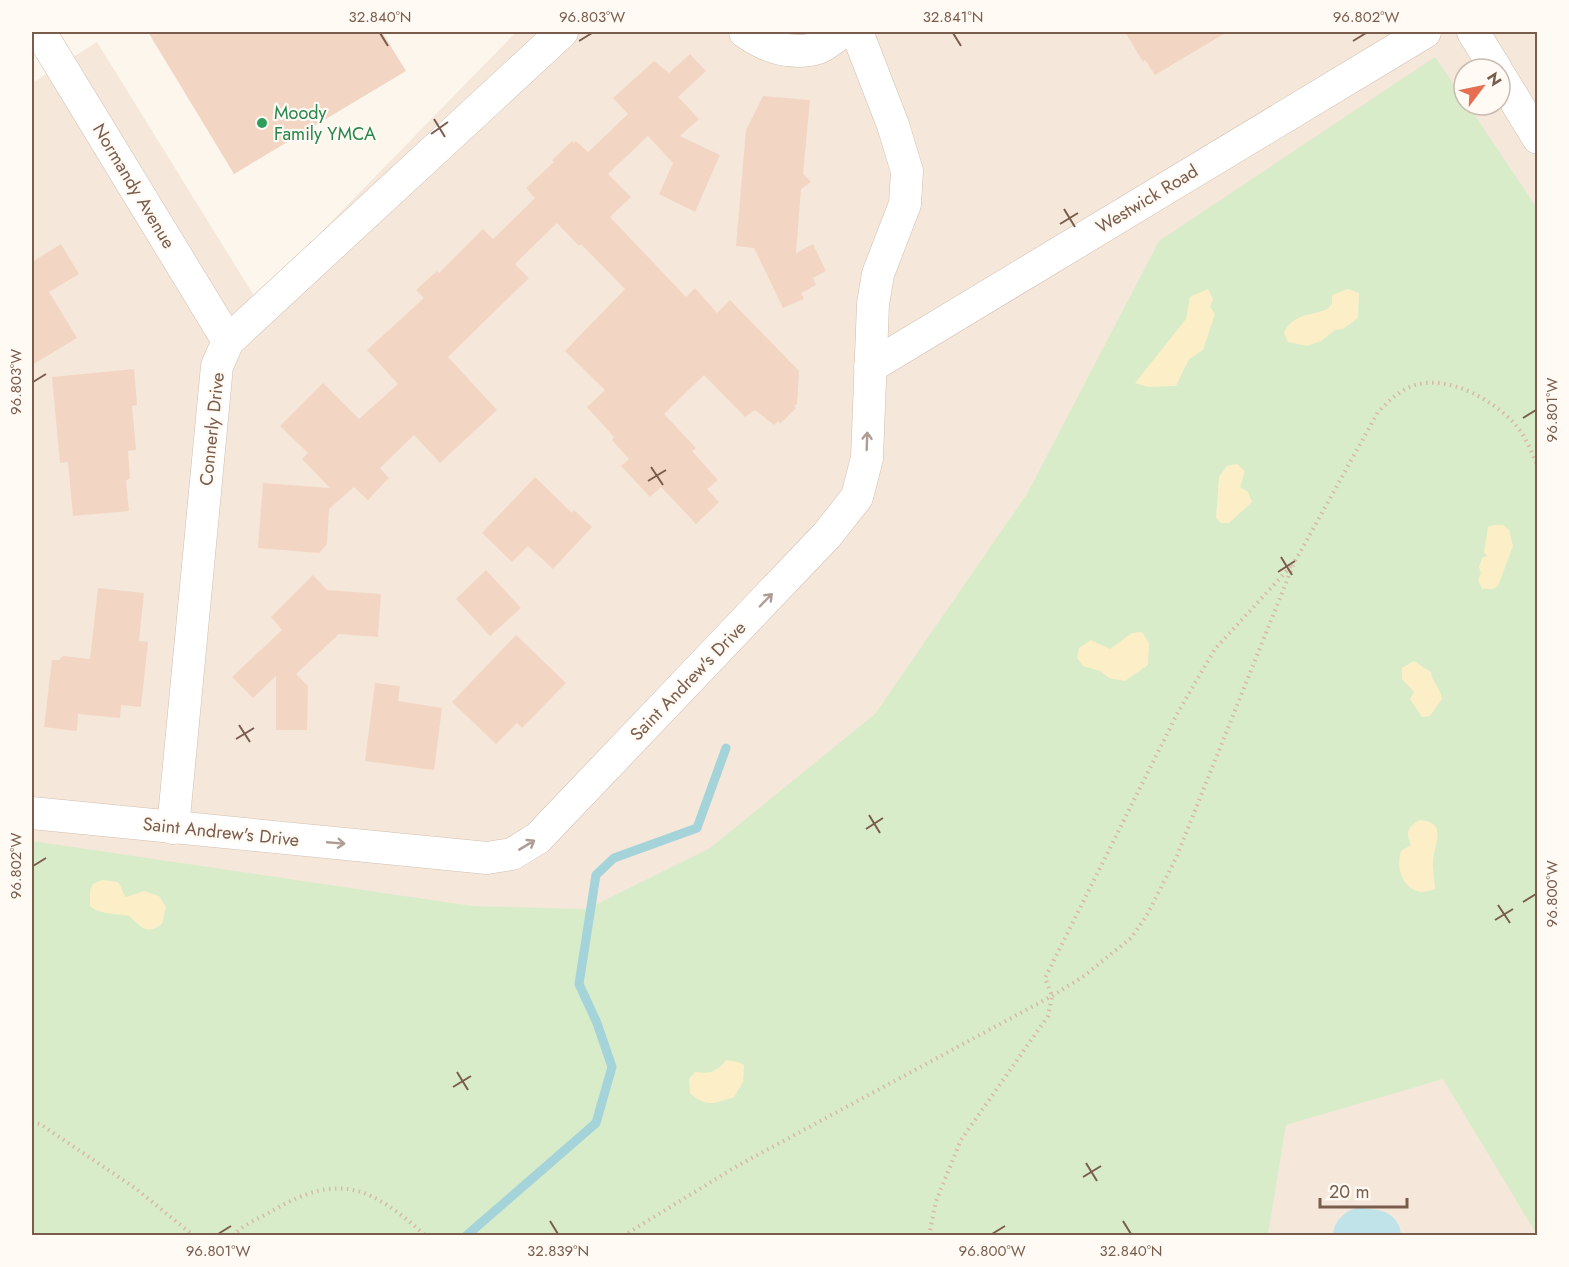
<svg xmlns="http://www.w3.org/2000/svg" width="1569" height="1267" viewBox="0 0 1569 1267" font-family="Jost,sans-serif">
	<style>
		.residential { fill: #f5e8da; fill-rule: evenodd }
		.green { fill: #d8ecc9 }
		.sand { fill: #fcefc7 }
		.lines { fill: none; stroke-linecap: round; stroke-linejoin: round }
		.stream { stroke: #a5d3da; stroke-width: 9 }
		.river { stroke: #bfe3e8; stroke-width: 52 }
		.building { fill: #f3d5c3 }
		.minor-casing { stroke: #d1beb0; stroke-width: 33 }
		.path { stroke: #d9b8a5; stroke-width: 4; stroke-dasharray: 1.5 4.5; stroke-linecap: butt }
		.minor { stroke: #fff; stroke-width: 32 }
		.oneway { stroke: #af9d94 }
		.ticks { fill: none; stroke: #7a5c4d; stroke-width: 2 }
		.leisure-dot { fill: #2e9e5b; stroke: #fffaf3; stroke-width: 2 }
		.labels { text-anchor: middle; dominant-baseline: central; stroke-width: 4.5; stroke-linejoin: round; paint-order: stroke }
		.leisure-label { font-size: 18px; fill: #27864d; stroke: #fffaf3; text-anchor: start }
		.street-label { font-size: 18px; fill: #7a5c4d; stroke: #fffaf3 }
		.neatline { fill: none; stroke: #7a5c4d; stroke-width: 2 }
		.ticks-label { font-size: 15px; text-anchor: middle; fill: #7a5c4d }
	</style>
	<rect width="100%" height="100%" fill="#fdf6ec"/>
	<path class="residential" d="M 516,32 L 1537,32 L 1537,1235 L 32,1236 L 32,83 L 97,42 L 256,299 ZM 1464,69 L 1500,69 L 1500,105 L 1464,105 Z"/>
	<polygon class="green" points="1435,57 1464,99 1464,105 1468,105 1537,208 1537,1235 1443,1079 1286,1125 1268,1235 32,1235 32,841 472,906 587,909 710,848 875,714 1027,494 1159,241"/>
	<g class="sand">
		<polygon points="1208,289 1213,299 1210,307 1215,314 1203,350 1189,359 1176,386 1148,387 1135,383 1186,319 1190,297"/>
		<path d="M 1348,289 L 1359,293 L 1358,318 L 1343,329 L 1335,330 L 1321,341 L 1307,346 L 1288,342 L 1284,333 C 1293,313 1311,316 1328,309 L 1332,303 L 1332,295 Z"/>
		<polygon points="1237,464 1245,471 1240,487 1248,492 1252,502 1229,523 1221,523 1216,518 1219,477 1227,466"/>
		<polygon points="1494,525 1503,525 1509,530 1513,546 1498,586 1493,589 1482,589 1478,580 1481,573 1479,567 1482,558 1487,556 1484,552 1488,527"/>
		<polygon points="1142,632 1149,643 1148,665 1125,681 1109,678 1100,671 1083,666 1077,658 1079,648 1091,640 1110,649 1132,633"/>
		<path d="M 1414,661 L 1431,672 C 1431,680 1440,687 1442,699 L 1430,716 L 1422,717 L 1410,699 L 1414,692 L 1402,679 L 1402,668 Z"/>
		<path d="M 1419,820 C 1448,822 1435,842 1433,860 C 1432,869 1435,880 1435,889 C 1431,890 1425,892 1421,892 C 1402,889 1396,867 1401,851 L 1411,845 C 1406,832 1407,828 1419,820 Z"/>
		<path d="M 102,880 L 117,882 C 123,886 121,892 126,897 L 144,891 L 159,896 L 166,907 L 162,924 C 145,936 141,926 129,916 C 116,913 100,915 90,906 L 90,890 L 93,884 Z"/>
		<path d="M 726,1060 L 738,1062 L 744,1065 L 743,1082 L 734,1097 C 715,1103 706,1108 690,1093 L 689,1079 L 695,1072 C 710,1074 717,1072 726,1060 Z"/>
	</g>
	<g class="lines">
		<polyline class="stream" points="466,1236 596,1123 612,1067 597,1023 579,984 596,875 614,858 697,828 726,748"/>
		<polyline class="river" points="1359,1236 1361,1234 1375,1236"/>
	</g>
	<g class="building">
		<polygon points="148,32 382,32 406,71 234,174"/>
		<polygon points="1125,32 1227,32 1155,75 1145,60 1143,62"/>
		<polygon points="690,54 706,71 678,97 699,119 680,136 720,155 695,212 659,194 673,163 648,136 608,174 631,197 610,217 686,297 695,288 717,313 730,300 799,371 797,404 794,406 796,408 780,424 778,421 774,425 755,410 745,417 704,375 664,414 696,448 692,451 718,480 707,489 719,502 696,524 661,487 650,497 621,466 629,459 612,440 614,437 587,407 605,390 565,351 625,289 581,244 579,246 557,223 515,264 529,278 448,357 497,410 440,463 414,435 380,468 389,478 368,500 354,487 329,509 327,544 319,553 258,548 263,483 330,488 302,459 308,453 280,426 323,383 359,419 398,384 367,350 424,298 416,290 437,271 439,273 483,229 493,239 535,198 526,188 554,162 552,160 572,141 574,143 576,141 588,152 628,114 613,98 654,61 669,73"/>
		<polygon points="763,96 810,100 803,174 811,182 801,189 796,253 813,244 826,271 813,278 816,285 801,293 804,299 783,308 754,248 736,246 746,130"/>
		<polygon points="61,244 79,274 49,292 77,338 32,365 32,262"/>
		<polygon points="134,369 137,405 132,406 136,450 128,451 130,479 126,480 129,511 73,516 68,462 60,463 52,377"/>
		<polygon points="535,477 572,513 574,510 592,527 553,569 528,546 512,562 482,533"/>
		<polygon points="486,570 521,608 490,636 456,599"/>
		<polygon points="313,575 327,590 381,594 378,637 339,634 296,674 308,686 307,730 276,730 276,676 253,698 232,677 282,630 271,617"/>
		<polygon points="98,588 144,593 139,641 148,642 141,707 121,705 120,718 78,714 77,731 44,727 52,660 59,660 63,656 90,659"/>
		<polygon points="516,635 566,683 522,728 517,723 496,744 452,702"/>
		<polygon points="375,683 400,686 398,701 442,708 434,770 365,761"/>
	</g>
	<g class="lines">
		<defs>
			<g id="minor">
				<polyline points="40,32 228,341"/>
				<path d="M 745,32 C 766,47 792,56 818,48 C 826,45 835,37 842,32"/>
				<polyline points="1473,32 1496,69"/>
				<polyline points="1500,76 1538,138"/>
				<polyline points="870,367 1425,32"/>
				<polyline points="32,813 487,858 512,854 538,838 827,535 857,497 867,458 873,304 878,274 905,204 907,171 893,125 857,32"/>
				<polyline points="173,828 217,366 228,341 562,32"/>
			</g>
		</defs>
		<use href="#minor" class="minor-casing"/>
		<g class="path">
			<polyline points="32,1122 40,1124 135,1188 194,1236"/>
			<path d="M 233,1236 C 242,1225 260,1218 272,1211 C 340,1171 371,1187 426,1236"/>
			<path d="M 623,1236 L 737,1166 L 1052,996 L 1084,976 L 1131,938 L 1147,915 L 1176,858 L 1294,563 L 1378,412 C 1389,401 1399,390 1415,385 C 1449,375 1491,399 1514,423 C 1525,435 1532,452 1538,467"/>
			<polyline points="929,1236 936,1201 961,1140 1048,1016 1052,996 1045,978 1178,712 1215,649 1292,565"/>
		</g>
		<use href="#minor" class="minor"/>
	</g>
	<defs><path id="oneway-shaft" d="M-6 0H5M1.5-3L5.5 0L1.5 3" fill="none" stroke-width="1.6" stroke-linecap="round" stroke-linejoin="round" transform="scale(1.5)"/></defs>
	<g class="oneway">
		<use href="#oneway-shaft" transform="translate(867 441) rotate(-88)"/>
		<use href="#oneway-shaft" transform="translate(766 600) rotate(-46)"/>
		<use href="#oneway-shaft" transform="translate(336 843) rotate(5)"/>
		<use href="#oneway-shaft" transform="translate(527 845) rotate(-31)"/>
	</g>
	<path class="ticks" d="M 380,33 L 388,46M 953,33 L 961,46M 579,41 L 592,33M 1353,41 L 1366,33M 434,119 L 445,137M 431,134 L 448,122M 1064,209 L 1075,227M 1060,224 L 1078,213M 33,382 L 46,374M 1523,418 L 1536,410M 651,467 L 663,485M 648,481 L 666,470M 1281,557 L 1292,575M 1278,572 L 1295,561M 239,725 L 250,742M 236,739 L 254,728M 869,815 L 880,833M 866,829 L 883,818M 33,866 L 46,858M 1523,902 L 1536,894M 1498,905 L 1510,923M 1495,920 L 1513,909M 457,1072 L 468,1090M 453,1087 L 471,1076M 1086,1163 L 1097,1181M 1083,1177 L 1101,1166M 550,1221 L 558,1234M 1123,1221 L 1131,1234M 218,1234 L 231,1226M 992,1234 L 1005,1226"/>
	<circle class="leisure-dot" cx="262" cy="123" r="6"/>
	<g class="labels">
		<g class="leisure-label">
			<text x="274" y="113">Moody<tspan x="274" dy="21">Family YMCA</tspan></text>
		</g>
		<g class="street-label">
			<text transform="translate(134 186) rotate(59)">Normandy Avenue</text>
			<text transform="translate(1147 199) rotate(-31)">Westwick Road</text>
			<text transform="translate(212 429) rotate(-84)">Connerly Drive</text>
			<text transform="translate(688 681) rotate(-46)">Saint Andrew's Drive</text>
			<text transform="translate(221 832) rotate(6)">Saint Andrew's Drive</text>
		</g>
	</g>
	<rect width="1569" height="1267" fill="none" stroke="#fffaf3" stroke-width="66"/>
	<g transform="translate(1482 87) rotate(58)"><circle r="28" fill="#fffaf3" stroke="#cabbb1" stroke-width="1.5"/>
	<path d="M0-4.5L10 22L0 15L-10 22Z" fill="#e76f51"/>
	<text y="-9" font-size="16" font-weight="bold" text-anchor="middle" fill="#7a5c4d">N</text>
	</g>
	<path d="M1320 1198v9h87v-9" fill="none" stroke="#7a5c4d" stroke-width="3"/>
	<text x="1329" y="1198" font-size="18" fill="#7a5c4d" stroke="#fffaf3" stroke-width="4.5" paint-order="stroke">20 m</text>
	<rect x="33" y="33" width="1503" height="1201" class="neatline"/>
	<g class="ticks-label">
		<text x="380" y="22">32.840°N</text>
		<text x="592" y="22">96.803°W</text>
		<text x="953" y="22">32.841°N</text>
		<text x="1366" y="22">96.802°W</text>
		<text transform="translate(16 382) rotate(-90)" y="5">96.803°W</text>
		<text transform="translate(1552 410) rotate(-90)" y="5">96.801°W</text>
		<text transform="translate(16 866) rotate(-90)" y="5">96.802°W</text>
		<text transform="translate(1552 894) rotate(-90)" y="5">96.800°W</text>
		<text x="218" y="1256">96.801°W</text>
		<text x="558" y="1256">32.839°N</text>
		<text x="992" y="1256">96.800°W</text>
		<text x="1131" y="1256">32.840°N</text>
	</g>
</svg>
